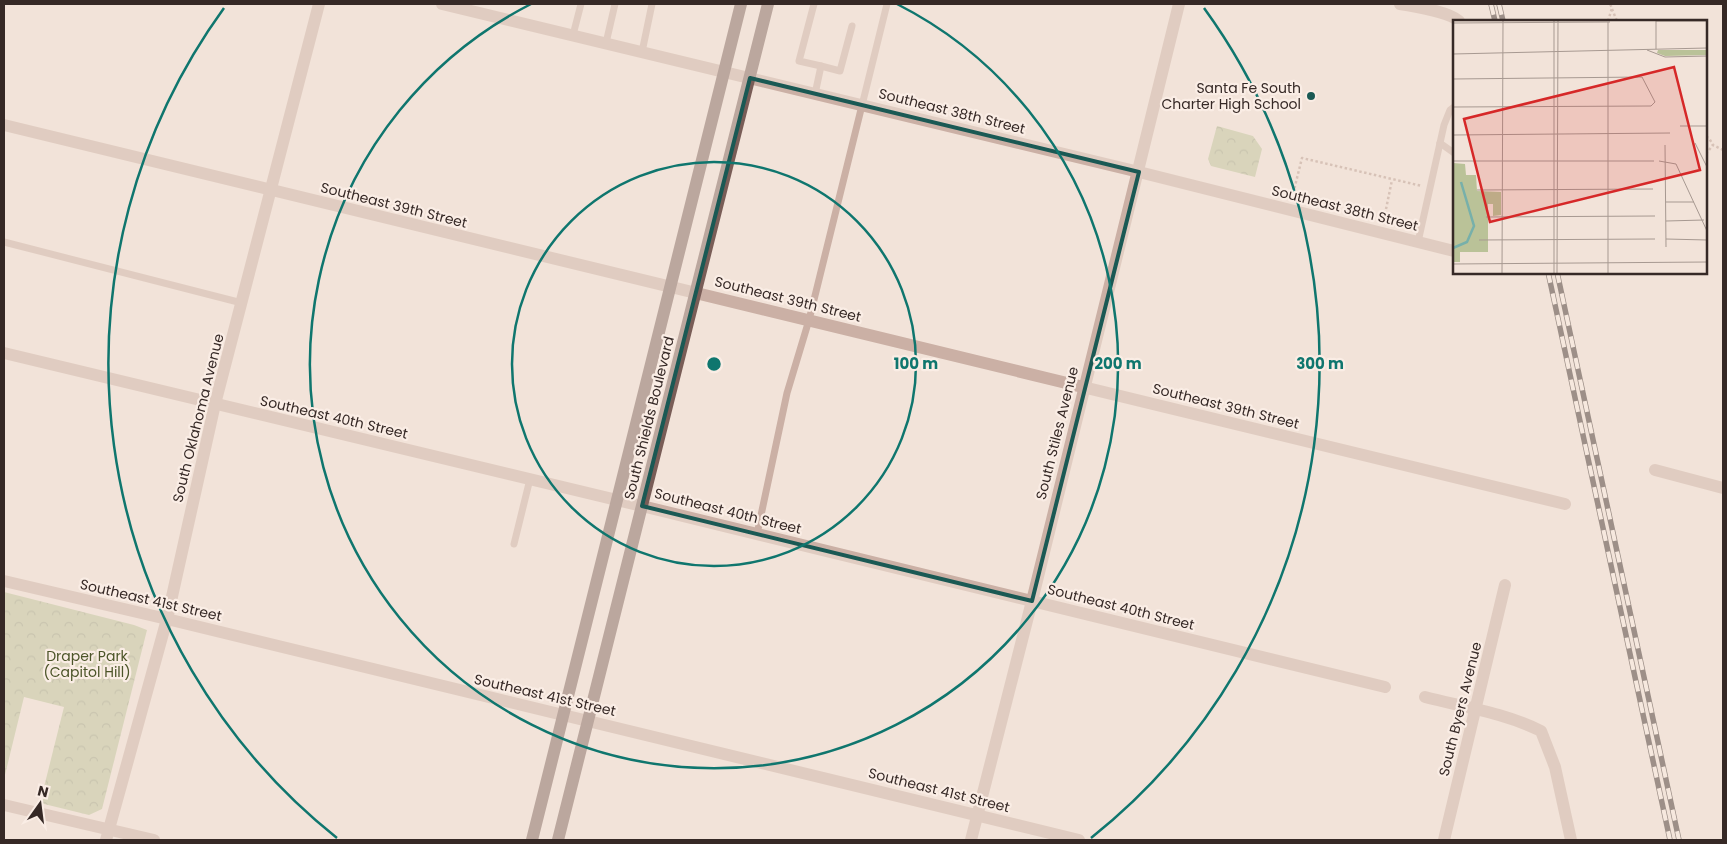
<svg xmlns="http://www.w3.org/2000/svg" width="1727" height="844" viewBox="0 0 1727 844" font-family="Poppins,sans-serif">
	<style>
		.forest { fill: url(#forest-crowns) }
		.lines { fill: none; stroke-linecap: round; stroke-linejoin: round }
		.path { stroke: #b79a8f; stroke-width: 2.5; stroke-dasharray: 2.5 2.5; stroke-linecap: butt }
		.lane { stroke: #cbb0a5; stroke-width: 7 }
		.street { stroke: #cbb0a5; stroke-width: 12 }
		.primary { stroke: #795d57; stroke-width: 12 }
		.rail-casing { stroke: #362926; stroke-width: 5.5 }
		.rail { stroke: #faede5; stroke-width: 4; stroke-dasharray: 11; stroke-linecap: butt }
		.marked { fill: none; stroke: #1a5954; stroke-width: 4; stroke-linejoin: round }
		.ring { fill: none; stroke: #0f766e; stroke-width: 2.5 }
		.poi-dot { fill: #1a5954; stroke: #faede5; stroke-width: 2 }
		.labels { text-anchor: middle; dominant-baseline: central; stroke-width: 4.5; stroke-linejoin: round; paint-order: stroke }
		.poi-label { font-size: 14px; fill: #362926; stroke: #faede5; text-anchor: end }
		.street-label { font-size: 14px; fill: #362926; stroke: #faede5 }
		.park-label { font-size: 14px; fill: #4c5529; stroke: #faede5 }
		.inset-river { fill: none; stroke: #77b0aa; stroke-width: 2.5 }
		.inset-road { fill: none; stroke: #a79991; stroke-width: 1 }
		.view { fill: #d62828; fill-opacity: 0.15; stroke: #d62828; stroke-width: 2.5 }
		.inset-edge { fill: none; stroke: #362926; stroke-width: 2.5 }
		.centre { fill: #0f766e; stroke: #faede5; stroke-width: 2.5 }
		.ring-label { font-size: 15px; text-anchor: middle; font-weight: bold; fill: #0f766e; stroke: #faede5; stroke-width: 4.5; stroke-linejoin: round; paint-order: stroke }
	</style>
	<defs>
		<pattern id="forest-crowns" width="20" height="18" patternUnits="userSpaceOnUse" patternTransform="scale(1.25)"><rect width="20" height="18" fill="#bac298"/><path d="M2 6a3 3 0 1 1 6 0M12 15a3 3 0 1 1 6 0" fill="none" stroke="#989e7c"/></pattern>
	</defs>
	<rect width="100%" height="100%" fill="#f2e3d9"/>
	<g class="forest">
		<polygon points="1217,126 1253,136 1262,149 1255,177 1211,166 1208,159"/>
		<polygon points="4,592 134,625 147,630 102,809 89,815 40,803 64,707 24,697 4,779"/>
	</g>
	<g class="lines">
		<g class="path">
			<polyline points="1612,9 1617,21"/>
			<polyline points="1608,21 1612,8 1610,4"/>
			<polyline points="1706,137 1709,138 1713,145 1723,150"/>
			<polyline points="1706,154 1713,145"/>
			<polyline points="1292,198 1302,158 1422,186"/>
			<polyline points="1385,214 1392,180"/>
		</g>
		<g class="lane">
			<polyline points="814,4 799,61 821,66 815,94"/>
			<polyline points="573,35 581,4"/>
			<polyline points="606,43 615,4"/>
			<polyline points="642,52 652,4"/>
			<polyline points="821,66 840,71 852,26"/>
			<polyline points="1440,143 1454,153"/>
			<polyline points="4,242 242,303"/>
			<polyline points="1418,242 1444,125 1450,110 1454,107"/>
			<polyline points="757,534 787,393 809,320 887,4"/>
			<polyline points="514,544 530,479"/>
		</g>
		<g class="street">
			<polyline points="442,4 1139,172 1454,251"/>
			<path d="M 1400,4 C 1416,7 1447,11 1459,21"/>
			<polyline points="4,125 1565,504"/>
			<polyline points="4,353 642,506 1385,687"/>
			<polyline points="1655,470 1723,488"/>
			<polyline points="4,581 167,619 1079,840"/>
			<path d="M 1425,697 C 1464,707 1505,713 1541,731 L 1555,767 L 1571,840"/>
			<polyline points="4,805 154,840"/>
			<polyline points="106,840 167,619 215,404 319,4"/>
			<polyline points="971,840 1032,601 1179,4"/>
			<polyline points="1444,840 1505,585"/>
		</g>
		<g class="primary">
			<polyline points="532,840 741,4"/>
			<polyline points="558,840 768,4"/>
		</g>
		<defs>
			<g id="rail">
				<polyline points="1491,4 1495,21"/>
				<polyline points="1499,4 1503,21"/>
				<polyline points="1548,272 1670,840"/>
				<polyline points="1557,272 1679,840"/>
			</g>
		</defs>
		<use href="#rail" class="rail-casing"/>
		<use href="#rail" class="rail"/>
	</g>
	<path d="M0 0H1727V844H0ZM 750,78 L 1139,172 L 1032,601 L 642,506 Z" fill="#f2e3d9" fill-opacity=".55" fill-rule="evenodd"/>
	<path class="marked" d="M 750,78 L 1139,172 L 1032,601 L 642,506 Z"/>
	<g class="ring">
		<circle cx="714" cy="364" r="202"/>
		<path d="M897 4A404 404 0 1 1 531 4"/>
		<path d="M337 838A606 606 0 0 1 224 8M1204 8A606 606 0 0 1 1091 838"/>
	</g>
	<circle class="poi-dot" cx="1311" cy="96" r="5"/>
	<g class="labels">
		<g class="poi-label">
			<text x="1301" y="88">Santa Fe South<tspan x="1301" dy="16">Charter High School</tspan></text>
		</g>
		<g class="street-label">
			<text transform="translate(952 111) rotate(14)">Southeast 38th Street</text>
			<text transform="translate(394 205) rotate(14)">Southeast 39th Street</text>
			<text transform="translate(1345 208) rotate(14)">Southeast 38th Street</text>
			<text transform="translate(788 299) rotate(14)">Southeast 39th Street</text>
			<text transform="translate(1226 406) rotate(14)">Southeast 39th Street</text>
			<text transform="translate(334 417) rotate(13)">Southeast 40th Street</text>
			<text transform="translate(198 418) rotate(-76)">South Oklahoma Avenue</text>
			<text transform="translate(649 418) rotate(-76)">South Shields Boulevard</text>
			<text transform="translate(1057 433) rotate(-76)">South Stiles Avenue</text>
			<text transform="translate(728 511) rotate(14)">Southeast 40th Street</text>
			<text transform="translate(151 600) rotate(13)">Southeast 41st Street</text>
			<text transform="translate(1121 607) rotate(14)">Southeast 40th Street</text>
			<text transform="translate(545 695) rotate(13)">Southeast 41st Street</text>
			<text transform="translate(1460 709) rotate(-76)">South Byers Avenue</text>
			<text transform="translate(939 790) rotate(14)">Southeast 41st Street</text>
		</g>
		<g class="park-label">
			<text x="87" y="656">Draper Park<tspan x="87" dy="16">(Capitol Hill)</tspan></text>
		</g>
	</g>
	<g transform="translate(1453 20)">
		<rect width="254" height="254" fill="#f2e3d9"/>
		<path d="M 205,30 L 254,30 L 254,35 L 212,36 L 204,33 Z" fill="#bac298"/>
		<path d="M 0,143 L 12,144 L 13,155 L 23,155 L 24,171 L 48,172 L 48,195 L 40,196 L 40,184 L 35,184 L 35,232 L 7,232 L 7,242 L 0,242 Z" fill="#bac298"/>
		<path class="inset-river" d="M 0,228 L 14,222 L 21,206 L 8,162"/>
		<path class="inset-road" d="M 203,1 L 254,1M 203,1 L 203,29M 0,3 L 157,2M 194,30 L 212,37 L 254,36M 0,34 L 254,28M 0,59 L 189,57 L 202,82 L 198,86 L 0,87M 227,106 L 254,106M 0,115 L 217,113M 242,123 L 254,147M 212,125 L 213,227M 0,141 L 201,141M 206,141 L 223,144 L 254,211M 24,170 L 200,169M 213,182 L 241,182M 33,197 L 202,196M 213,201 L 251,200M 213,219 L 254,220M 26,220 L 202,219M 0,244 L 254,242M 49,253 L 50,0M 101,253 L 101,0M 104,253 L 105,0M 155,253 L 155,2"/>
		<path class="view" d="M 221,47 L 247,150 L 37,202 L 11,99 Z"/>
		<rect width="254" height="254" class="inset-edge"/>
	</g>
	<circle cx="714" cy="364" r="8" class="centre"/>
	<g class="ring-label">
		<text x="916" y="369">100 m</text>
		<text x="1118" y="369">200 m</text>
		<text x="1320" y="369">300 m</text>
	</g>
	<rect width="1727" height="844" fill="none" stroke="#362926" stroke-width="10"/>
	<g transform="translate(40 804) rotate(14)" stroke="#faede5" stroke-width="4" paint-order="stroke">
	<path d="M0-4L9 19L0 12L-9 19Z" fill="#362926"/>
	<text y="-8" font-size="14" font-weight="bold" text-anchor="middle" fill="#362926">N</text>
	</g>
</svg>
